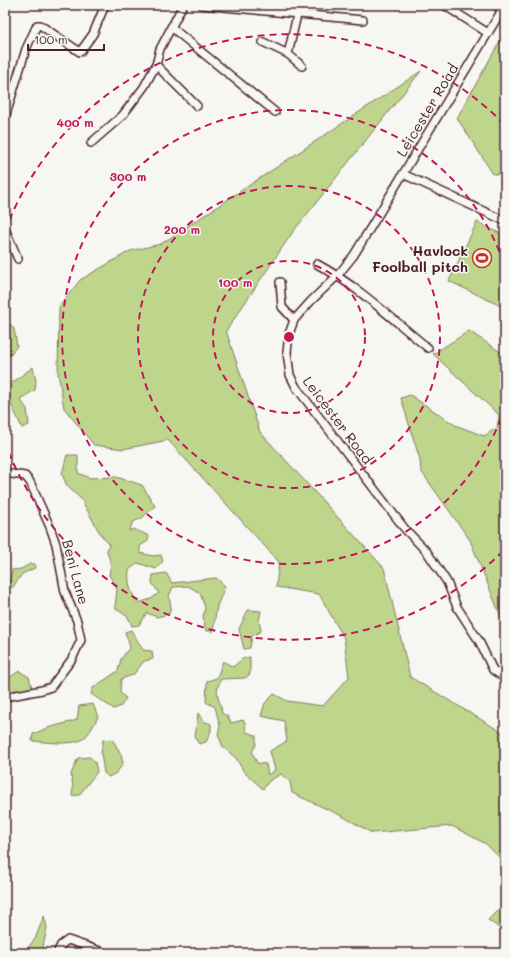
<svg xmlns="http://www.w3.org/2000/svg" width="510" height="958" viewBox="0 0 510 958" font-family="Mali,sans-serif">
	<style>
		.green { fill: #bdd68c; stroke: #847a5c }
		.lines { fill: none; stroke-linecap: round; stroke-linejoin: round }
		.minor-casing { stroke: #4a1f2b; stroke-width: 10 }
		.minor { stroke: #f6f6f2; stroke-width: 7 }
		.ring { fill: none; stroke: #c2185b; stroke-width: 2; stroke-dasharray: 7 5 }
		.labels { text-anchor: middle; dominant-baseline: central; stroke-width: 3; stroke-linejoin: round; paint-order: stroke }
		.street-label { font-size: 14px; fill: #4a1f2b; stroke: #f6f6f2 }
		.poi-label { font-size: 14px; font-weight: bold; fill: #4a1f2b; stroke: #f6f6f2; text-anchor: end }
		.centre { fill: #c2185b; stroke: #f6f6f2; stroke-width: 2 }
		.ring-label { font-size: 12px; text-anchor: middle; font-weight: bold; fill: #c2185b; stroke: #f6f6f2; stroke-width: 3; stroke-linejoin: round; paint-order: stroke }
	</style>
	<rect width="100%" height="100%" fill="#f6f6f2"/>
	<filter id="ink" filterUnits="userSpaceOnUse"><feTurbulence type="fractalNoise" baseFrequency=".025" numOctaves="2"/><feDisplacementMap in="SourceGraphic" scale="8" xChannelSelector="R" yChannelSelector="G"/><feConvolveMatrix kernelMatrix="1 2 1 2 8 2 1 2 1" color-interpolation-filters="sRGB"/></filter>
	<g filter="url(#ink)">
		<g class="green">
			<polygon points="505,32 505,175 493,174 457,118"/>
			<path d="M 421,71 L 292,233 L 226,331 L 260,432 L 384,568 L 410,677 L 505,734 L 505,863 L 486,844 L 452,826 L 372,833 L 342,816 L 292,793 L 290,782 L 281,774 L 269,781 L 263,789 L 244,772 L 236,758 L 223,747 L 218,734 L 220,726 L 215,707 L 206,702 L 207,681 L 217,678 L 223,661 L 233,667 L 242,659 L 250,657 L 250,674 L 245,678 L 221,679 C 213,695 220,698 222,713 L 228,717 L 231,723 L 243,720 L 245,722 L 246,732 L 256,735 L 256,745 L 252,752 L 257,763 L 266,764 L 268,775 L 275,770 L 270,751 L 287,741 L 284,721 L 261,716 L 265,703 L 274,694 L 287,701 L 323,706 L 349,677 L 344,638 L 319,594 L 276,587 L 279,562 L 168,440 L 123,449 L 94,445 L 64,408 L 58,373 L 59,307 L 80,280 L 130,251 L 161,244 Z"/>
			<polygon points="477,222 505,236 505,308 449,281"/>
			<polygon points="5,318 14,329 17,346 6,360"/>
			<polygon points="469,331 505,355 505,627 470,540 421,471 420,460 401,398 410,395 455,425 484,436 497,428 499,415 433,354"/>
			<polygon points="33,367 36,381 35,390 20,399 27,409 29,425 22,428 12,406 5,383 12,383"/>
			<path d="M 67,455 L 78,455 L 78,473 L 90,478 L 116,477 L 142,485 L 155,506 L 142,518 L 133,522 L 129,531 L 134,529 L 149,536 L 148,541 L 140,546 L 140,553 L 153,556 L 161,555 L 163,561 L 156,569 L 138,563 L 129,570 C 128,584 130,592 138,603 L 151,599 L 159,593 L 152,583 L 153,575 L 166,573 L 172,583 L 216,578 L 225,586 L 217,606 L 213,631 L 206,631 L 203,617 L 205,608 L 200,593 L 188,586 L 173,587 L 169,596 L 171,607 L 169,614 L 157,617 L 147,613 L 139,625 L 132,626 L 128,617 L 115,608 L 117,589 L 109,575 L 111,564 L 107,551 L 109,544 L 101,535 L 81,499 L 67,486 L 62,474 Z"/>
			<polygon points="30,564 35,564 35,568 22,574 13,587 9,587 12,570 21,569"/>
			<polygon points="248,610 261,611 259,621 261,631 252,636 250,648 244,649 239,629"/>
			<polygon points="131,630 143,650 152,651 153,659 144,661 133,675 121,679 120,693 126,698 121,706 114,709 91,694 93,688 118,671 121,659 130,647 125,632"/>
			<polygon points="19,671 29,677 33,691 5,697 9,678"/>
			<path d="M 93,704 L 98,717 C 94,724 88,738 79,741 C 66,745 45,742 32,741 L 33,734 L 48,728 L 77,720 L 79,706 Z"/>
			<polygon points="198,713 203,721 211,724 211,731 206,742 199,744 195,738"/>
			<polygon points="112,739 121,754 123,764 116,773 109,777 104,773 101,753 103,740"/>
			<polygon points="90,757 95,762 97,772 79,795 72,796 73,788 71,774 78,758"/>
			<polygon points="502,906 505,908 505,932 488,920"/>
			<polygon points="44,916 47,927 42,953 27,953 26,950 35,939"/>
		</g>
		<g class="lines">
			<defs>
				<g id="minor">
					<polyline points="202,5 363,20"/>
					<polyline points="444,5 488,33"/>
					<polyline points="495,5 502,10"/>
					<polyline points="505,5 354,255 338,275 311,301 294,320 289,334 287,352 290,375 296,387 405,529 427,552 447,582 457,607 479,641 493,670 505,678"/>
					<polyline points="297,15 288,54 302,66"/>
					<polyline points="171,27 275,112"/>
					<polyline points="263,42 288,54"/>
					<polyline points="156,65 197,106"/>
					<polyline points="5,118 26,49 37,25 40,25 80,52 93,34 105,5"/>
					<polyline points="91,143 122,116 144,87 156,65 160,49 183,5"/>
					<polyline points="403,174 505,221"/>
					<polyline points="5,229 18,259"/>
					<path d="M 317,264 C 359,287 391,318 428,348"/>
					<polyline points="280,282 282,307 294,320"/>
					<polyline points="5,473 25,476 30,482 50,527 56,544 65,592 77,621 81,640 72,659 51,687 42,690 5,697"/>
					<polyline points="57,953 61,945 68,940 106,953"/>
				</g>
			</defs>
			<use href="#minor" class="minor-casing"/>
			<use href="#minor" class="minor"/>
		</g>
	</g>
	<g class="ring">
		<circle cx="289" cy="337" r="76"/>
		<circle cx="289" cy="337" r="151"/>
		<path d="M505 407A227 227 0 1 1 505 267"/>
		<path d="M503 551A303 303 0 0 1 5 443M5 231A303 303 0 0 1 503 123"/>
	</g>
	<defs>
		<symbol id="stadium-ring" viewBox="-11 -11 22 22"><circle r="9.5" fill="#f6f6f2" stroke="#c8321e" stroke-width="1.5"/><path d="M0-5a6.5 5 0 1 0 0 10a6.5 5 0 1 0 0-10ZM-3.5-1.8h7v3.6h-7Z" fill="#c8321e"/></symbol>
	</defs>
	<g fill-rule="evenodd">
		<use href="#stadium-ring" x="471" y="247" width="22" height="22"/>
	</g>
	<g class="labels">
		<g class="street-label">
			<text transform="translate(427 110) rotate(-59)">Leicester Road</text>
			<text transform="translate(338 420) rotate(53)">Leicester Road</text>
			<text transform="translate(76 572) rotate(75)">Beni Lane</text>
		</g>
		<g class="poi-label">
			<text x="468" y="250">Havlock<tspan x="468" dy="16">Foolball pitch</tspan></text>
		</g>
	</g>
	<circle cx="289" cy="337" r="6" class="centre"/>
	<g class="ring-label">
		<text x="75" y="127">400 m</text>
		<text x="128" y="181">300 m</text>
		<text x="182" y="234">200 m</text>
		<text x="235" y="287">100 m</text>
	</g>
	<rect width="510" height="958" fill="none" stroke="#f6f6f2" stroke-width="20"/>
	<rect x="10" y="10" width="490" height="938" fill="none" stroke="#4a1f2b" stroke-width="1.5" filter="url(#ink)"/>
	<path d="M28 44v6h76v-6" fill="none" stroke="#4a1f2b" stroke-width="2"/>
	<text x="34" y="44" font-size="12" fill="#4a1f2b" stroke="#f6f6f2" stroke-width="3" paint-order="stroke">100 m</text>
</svg>
